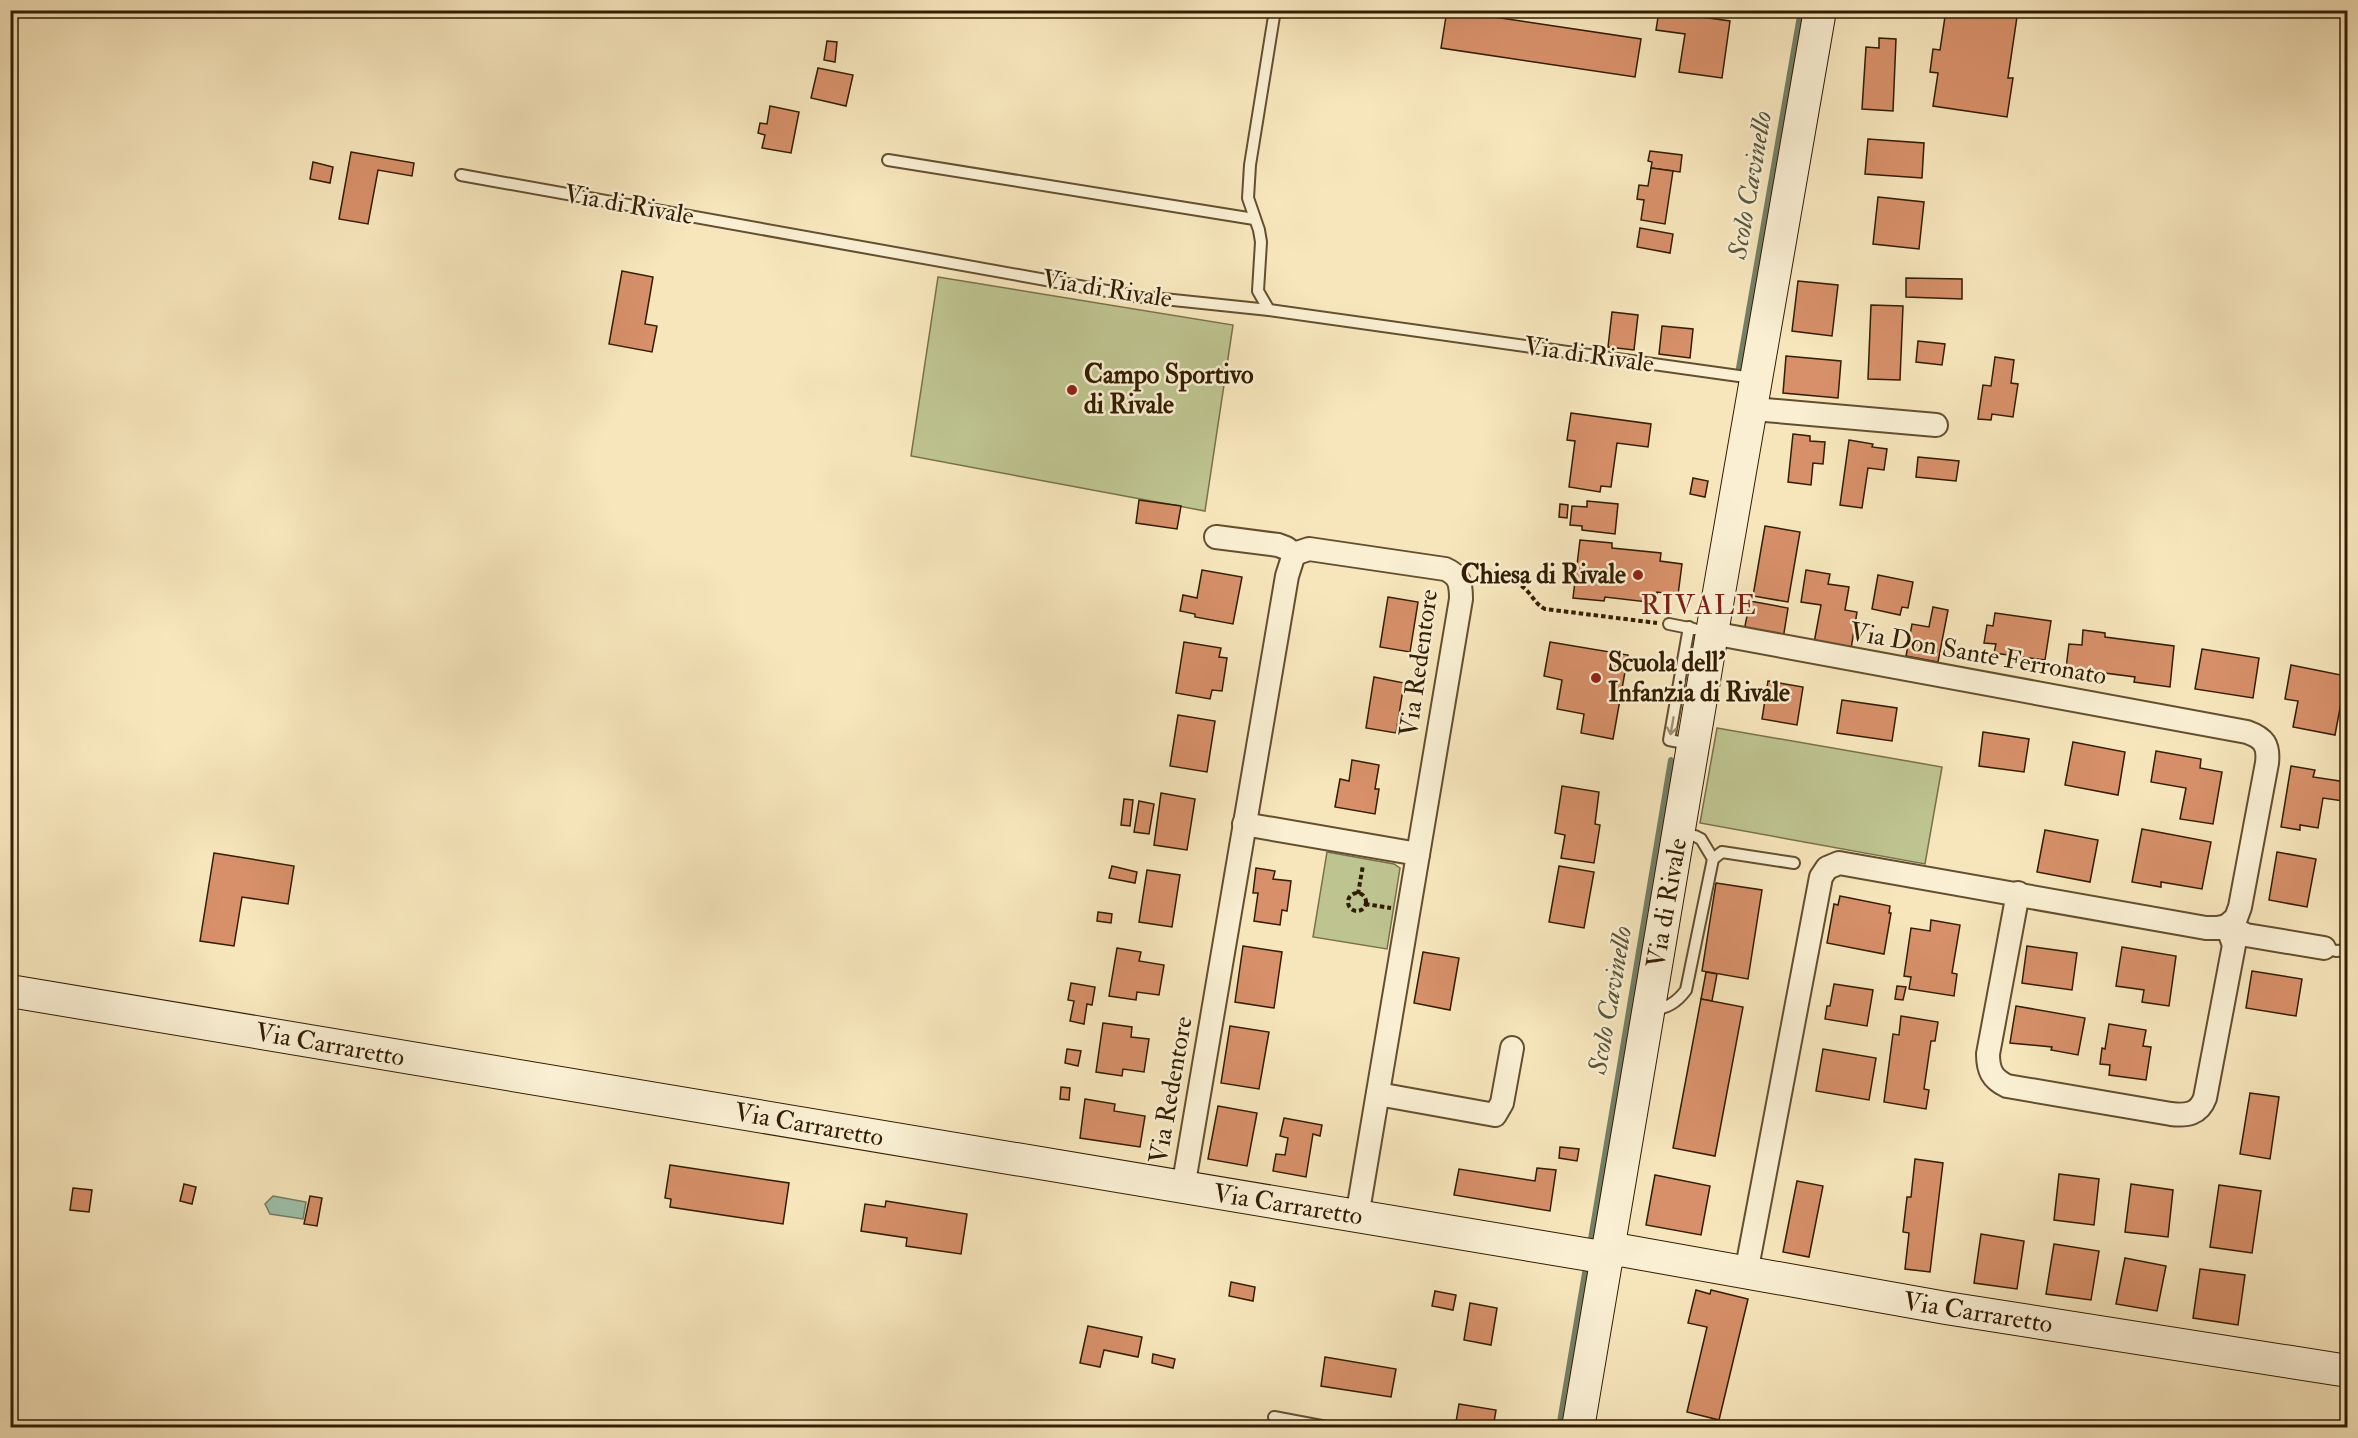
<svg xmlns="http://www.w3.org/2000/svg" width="2358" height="1438" viewBox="0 0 2358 1438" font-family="'IM FELL Double Pica',serif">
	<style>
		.green { fill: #bec490; stroke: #787048; stroke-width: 1.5 }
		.water { fill: #9ec0aa; stroke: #737f66; stroke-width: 1.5 }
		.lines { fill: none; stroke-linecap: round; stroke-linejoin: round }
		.stream { stroke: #737f66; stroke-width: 6 }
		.building { fill: #d79069; stroke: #321d00; stroke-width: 1.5 }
		.lane-casing { stroke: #634f2f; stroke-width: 14 }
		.street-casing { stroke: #634f2f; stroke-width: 26 }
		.secondary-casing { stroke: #321d00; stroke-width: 34 }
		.path { stroke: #321d00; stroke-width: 4; stroke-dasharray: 4.5 3; stroke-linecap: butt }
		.lane { stroke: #faefd3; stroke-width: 10 }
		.street { stroke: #faefd3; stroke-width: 22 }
		.secondary { stroke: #faefd3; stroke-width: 32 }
		.oneway { stroke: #a09074 }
		.poi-dot { fill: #8f2418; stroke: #faefd3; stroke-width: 2 }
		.labels { text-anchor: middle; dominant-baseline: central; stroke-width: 5; stroke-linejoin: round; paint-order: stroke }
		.street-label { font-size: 26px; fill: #321d00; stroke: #faefd3 }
		.poi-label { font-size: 26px; font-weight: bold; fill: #321d00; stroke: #faefd3; text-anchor: start }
		.water-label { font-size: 27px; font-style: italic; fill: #58563c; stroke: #faefd3 }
		.quarter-label { font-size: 28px; letter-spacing: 1.5px; fill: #7a1f14; stroke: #faefd3 }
	</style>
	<rect width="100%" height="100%" fill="#f7e6bc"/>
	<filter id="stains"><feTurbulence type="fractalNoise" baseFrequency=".00333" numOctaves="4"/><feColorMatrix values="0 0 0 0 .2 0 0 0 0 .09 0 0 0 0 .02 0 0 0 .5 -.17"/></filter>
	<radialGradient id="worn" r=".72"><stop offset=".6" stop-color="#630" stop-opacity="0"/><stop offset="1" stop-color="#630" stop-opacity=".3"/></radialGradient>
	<g class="green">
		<polygon points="938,277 1233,325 1205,511 911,456"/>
		<polygon points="1717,728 1942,767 1925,864 1700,823"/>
		<polygon points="1327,852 1394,864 1400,868 1387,949 1313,937"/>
	</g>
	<polygon class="water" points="273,1196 306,1202 303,1219 270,1214 265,1204"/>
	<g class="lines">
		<g class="stream">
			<polyline points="1739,368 1801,10"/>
			<polyline points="1590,1245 1671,760"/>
			<polyline points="1559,1428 1586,1267"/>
		</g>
	</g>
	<g class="building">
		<polygon points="1447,10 1641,39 1635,77 1441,48"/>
		<polygon points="1946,10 2018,10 2008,78 2013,78 2007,117 1933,106 1938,73 1930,72 1933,49 1940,50"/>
		<polygon points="1659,11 1730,21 1722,78 1679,72 1685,34 1656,30"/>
		<polygon points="1879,38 1896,39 1893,111 1862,109 1866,47 1879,48"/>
		<polygon points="827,41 837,42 835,62 824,60"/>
		<polygon points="818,68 853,75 846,106 811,98"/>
		<polygon points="770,106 799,112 791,153 762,148 765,135 758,133 760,123 767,124"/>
		<polygon points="1868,139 1924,143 1922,178 1865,174"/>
		<polygon points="1650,151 1682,155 1680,172 1651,168 1652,162 1648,161"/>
		<polygon points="351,152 414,163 412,176 378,170 368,224 339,219"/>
		<polygon points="313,162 333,167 330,183 310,179"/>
		<polygon points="1651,168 1673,171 1665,224 1641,220 1644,200 1637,199 1639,185 1648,186"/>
		<polygon points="1878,197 1924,202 1919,249 1873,244"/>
		<polygon points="1640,228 1673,234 1670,253 1637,247"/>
		<polygon points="622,271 653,277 645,324 657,326 652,352 609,344"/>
		<polygon points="1906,278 1962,279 1962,299 1906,297"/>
		<polygon points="1798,281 1838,285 1832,336 1792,331"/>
		<polygon points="1871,305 1903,306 1900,380 1868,379"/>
		<polygon points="1612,312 1638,315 1634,350 1608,347"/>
		<polygon points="1662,326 1693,329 1690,358 1659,354"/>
		<polygon points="1918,341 1945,344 1942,365 1916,362"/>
		<polygon points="1786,356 1841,361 1838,398 1783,393"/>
		<polygon points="1995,357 2014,360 2011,383 2018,384 2013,417 1992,414 1991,420 1978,419 1983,385 1991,386"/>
		<polygon points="1571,413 1651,424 1648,447 1617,443 1611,487 1601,486 1600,492 1569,487 1575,441 1567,440"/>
		<polygon points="1793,434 1810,436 1810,441 1825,442 1823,464 1813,463 1811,485 1788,482"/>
		<polygon points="1849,440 1873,444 1872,447 1887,449 1884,470 1868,468 1862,508 1840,505"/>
		<polygon points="1918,457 1959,461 1956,481 1916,477"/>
		<polygon points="1693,478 1708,481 1705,497 1690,494"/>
		<polygon points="1139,500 1181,506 1177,529 1136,523"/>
		<polygon points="1587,501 1618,504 1615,534 1582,530 1582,526 1570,525 1572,506 1587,507"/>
		<polygon points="1560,504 1568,505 1567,518 1559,517"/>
		<polygon points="1765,526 1800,532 1788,602 1753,596"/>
		<polygon points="1580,540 1612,543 1612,548 1661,553 1660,561 1682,564 1678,595 1657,592 1656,603 1605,597 1604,601 1573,598"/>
		<polygon points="1202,570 1242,577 1233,624 1195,617 1195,614 1180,611 1183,595 1197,598"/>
		<polygon points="1806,570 1830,574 1828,584 1849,587 1845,610 1857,612 1851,649 1814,643 1821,605 1801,602"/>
		<polygon points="1878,575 1913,582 1908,608 1902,607 1900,615 1872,609"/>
		<polygon points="1388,597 1418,602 1410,652 1380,647"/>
		<polygon points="1750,601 1788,608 1783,639 1744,631"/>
		<polygon points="1933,607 1948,610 1938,662 1906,656 1912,624 1929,627"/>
		<polygon points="1995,613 2051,621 2045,660 1994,653 1996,644 1984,643 1987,625 1993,626"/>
		<polygon points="2083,630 2105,633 2105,637 2174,646 2170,687 2134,682 2135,677 2066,668 2069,644 2082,645"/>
		<polygon points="1184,642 1221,648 1219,657 1227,658 1222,691 1212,690 1210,699 1176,693"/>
		<polygon points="1550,642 1628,655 1613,739 1581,733 1584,714 1557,709 1562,680 1544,676"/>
		<polygon points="2202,649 2259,658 2253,698 2195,689"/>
		<polygon points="2291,665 2346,676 2335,735 2293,727 2298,701 2285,699"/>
		<polygon points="1374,677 1404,683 1396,733 1366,728"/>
		<polygon points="1768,681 1803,687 1797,725 1762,719"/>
		<polygon points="1842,700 1897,708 1892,741 1837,733"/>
		<polygon points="1178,715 1215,721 1207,772 1170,766"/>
		<polygon points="1983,732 2029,739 2024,772 1979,766"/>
		<polygon points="2073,742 2125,752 2118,795 2065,785"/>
		<polygon points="2156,751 2201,759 2200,768 2222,772 2213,824 2180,819 2186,788 2151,782"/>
		<polygon points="1352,760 1379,765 1375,789 1379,789 1375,814 1335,807 1340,779 1349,781"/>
		<polygon points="2291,766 2315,770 2313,777 2346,782 2343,801 2323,798 2318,828 2300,825 2300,830 2281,827"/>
		<polygon points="1562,786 1599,792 1595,824 1600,825 1594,863 1561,858 1565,835 1555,833"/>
		<polygon points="1161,793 1195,799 1187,850 1154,845"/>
		<polygon points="1124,799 1133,800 1130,826 1121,825"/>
		<polygon points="1139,801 1154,804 1149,834 1134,832"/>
		<polygon points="2142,829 2211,842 2202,889 2161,882 2161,887 2132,882"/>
		<polygon points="2045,830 2098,840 2090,882 2037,872"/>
		<polygon points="2277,852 2316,859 2307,907 2269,900"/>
		<polygon points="214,853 294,866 288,904 242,897 234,946 200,941"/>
		<polygon points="1112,866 1137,872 1135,883 1109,878"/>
		<polygon points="1559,866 1594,872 1584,928 1549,922"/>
		<polygon points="1256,868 1275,871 1273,879 1291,881 1287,911 1282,910 1280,925 1254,921 1258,893 1253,893"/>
		<polygon points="1147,870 1180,875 1172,927 1139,922"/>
		<polygon points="1716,883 1762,890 1748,979 1702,971"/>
		<polygon points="1840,896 1890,906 1889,913 1891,913 1884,954 1827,943 1834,904 1838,905"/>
		<polygon points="1098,912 1112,914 1111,923 1097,921"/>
		<polygon points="1931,920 1960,925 1952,973 1957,974 1954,996 1909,989 1911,977 1904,976 1911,928 1930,931"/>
		<polygon points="1243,946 1282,952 1274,1008 1235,1002"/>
		<polygon points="2027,946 2077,953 2072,990 2022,983"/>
		<polygon points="2122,947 2176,956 2169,1006 2142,1002 2144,990 2116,986"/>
		<polygon points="1117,948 1141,952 1139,961 1164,965 1159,995 1137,992 1136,1000 1109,996"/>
		<polygon points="1423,952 1459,958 1450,1010 1414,1003"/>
		<polygon points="2252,971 2302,979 2296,1016 2246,1008"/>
		<polygon points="1706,972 1717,974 1712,1001 1701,999"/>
		<polygon points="1071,983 1095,987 1092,1005 1087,1004 1084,1024 1070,1021 1074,1001 1068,1000"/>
		<polygon points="1834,984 1873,990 1867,1026 1825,1019 1827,1006 1830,1006"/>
		<polygon points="1897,986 1906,987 1903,1000 1895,999"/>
		<polygon points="1701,999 1743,1007 1715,1156 1673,1148"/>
		<polygon points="2016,1006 2085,1018 2078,1055 2051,1050 2052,1047 2010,1043"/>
		<polygon points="1901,1016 1938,1022 1935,1041 1931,1041 1924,1089 1929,1090 1926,1109 1884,1102 1893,1034 1899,1035"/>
		<polygon points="1103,1023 1132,1027 1131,1037 1149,1039 1144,1072 1123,1069 1122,1076 1096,1072"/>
		<polygon points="2109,1024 2146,1030 2143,1046 2151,1047 2146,1080 2109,1075 2110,1065 2100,1064 2102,1048 2105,1049"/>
		<polygon points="1230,1026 1269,1032 1259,1089 1221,1083"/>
		<polygon points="1067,1049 1081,1051 1078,1066 1065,1063"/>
		<polygon points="1823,1049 1876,1058 1869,1100 1816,1091"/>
		<polygon points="1061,1087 1070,1088 1069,1100 1060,1099"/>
		<polygon points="2250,1093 2279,1097 2270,1159 2240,1154"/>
		<polygon points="1085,1099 1115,1104 1114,1111 1145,1116 1140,1147 1080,1138"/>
		<polygon points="1218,1106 1257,1113 1247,1166 1208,1159"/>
		<polygon points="1284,1118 1322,1125 1320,1136 1313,1134 1306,1177 1273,1171 1276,1154 1285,1155 1288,1138 1280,1136"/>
		<polygon points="1560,1147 1579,1149 1577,1161 1559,1158"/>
		<polygon points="1915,1159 1943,1163 1930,1272 1905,1269 1909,1233 1903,1232 1907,1197 1911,1197"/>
		<polygon points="670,1165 789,1183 783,1224 670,1207 671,1199 665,1198"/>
		<polygon points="1537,1168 1556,1170 1550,1211 1454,1195 1459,1169 1535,1181"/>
		<polygon points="2059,1174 2099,1179 2094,1225 2054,1220"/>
		<polygon points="1655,1175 1710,1186 1701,1235 1646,1225"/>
		<polygon points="1797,1181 1823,1186 1809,1257 1783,1252"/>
		<polygon points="184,1184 196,1187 192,1204 180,1201"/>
		<polygon points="2131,1184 2173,1190 2168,1237 2125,1232"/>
		<polygon points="2219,1185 2261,1191 2252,1253 2210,1247"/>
		<polygon points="73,1188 92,1190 89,1212 70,1210"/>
		<polygon points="310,1196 322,1198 317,1226 304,1224"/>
		<polygon points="886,1201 967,1214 961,1254 906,1246 907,1238 861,1231 865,1204 885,1207"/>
		<polygon points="1981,1234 2024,1241 2017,1289 1974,1283"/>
		<polygon points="2054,1244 2099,1251 2091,1300 2046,1294"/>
		<polygon points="2125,1258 2166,1266 2157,1311 2116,1304"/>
		<polygon points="2200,1269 2245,1275 2238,1325 2193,1318"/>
		<polygon points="1231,1282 1255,1287 1253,1301 1229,1296"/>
		<polygon points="1696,1290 1710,1294 1711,1290 1748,1299 1719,1420 1687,1412 1707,1327 1688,1323"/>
		<polygon points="1435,1291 1456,1295 1453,1310 1432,1306"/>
		<polygon points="1470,1303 1497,1308 1491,1345 1464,1340"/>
		<polygon points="1088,1326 1142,1337 1138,1357 1104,1350 1100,1367 1080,1363"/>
		<polygon points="1153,1354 1175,1359 1173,1368 1152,1363"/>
		<polygon points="1325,1357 1396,1369 1391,1397 1321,1386"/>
		<polygon points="1459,1404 1496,1410 1493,1428 1455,1428"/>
	</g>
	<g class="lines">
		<defs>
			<g id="lane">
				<polyline points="888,160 1254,219"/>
				<polyline points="461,175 1135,296 1269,310 1753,378"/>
				<polyline points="1269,310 1258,291 1261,242 1259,230 1248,198 1250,165 1275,10"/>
				<polyline points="1669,624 1694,629"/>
				<polyline points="1689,627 1669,740 1690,744"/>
				<polyline points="1713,859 1722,852 1794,863"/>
				<polyline points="2324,948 2336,951 2348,950"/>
				<path d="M 1653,1009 C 1667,1009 1678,1001 1686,990 L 1713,859 L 1701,839 L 1695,836"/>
				<polyline points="1274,1417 1332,1428"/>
			</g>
			<g id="street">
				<polyline points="1752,407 1765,410 1936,425"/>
				<path d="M 1216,537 L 1278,545 L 1286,548 L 1294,554 L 1309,549 L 1445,569 C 1460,575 1461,585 1461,599 L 1357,1217"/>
				<path d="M 1712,633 L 2247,732 C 2264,738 2269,745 2267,763 L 2240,907 L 2236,918 L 2227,926 L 2234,945 L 2205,1098 C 2199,1114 2187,1116 2171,1114 L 2007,1086 C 1992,1079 1988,1070 1988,1054 L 2018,893"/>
				<polyline points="1244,824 1418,854"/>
				<polyline points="1378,1094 1495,1115 1502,1103 1512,1048"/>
				<polyline points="1183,1188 1287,576 1294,554"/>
				<polyline points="1746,1273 1821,877 1827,868 1839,863 2206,928 2218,928 2227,926 2246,935 2324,948"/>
			</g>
			<g id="secondary">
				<polyline points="10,991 1608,1258"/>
				<polyline points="1609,1248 1946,1308 2348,1371"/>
				<polyline points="1578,1428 1712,633 1820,10"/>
			</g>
		</defs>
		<use href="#lane" class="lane-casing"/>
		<use href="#street" class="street-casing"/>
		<use href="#secondary" class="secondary-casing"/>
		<g class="path">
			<path d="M 1473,566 C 1492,571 1516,577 1529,593 C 1535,600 1536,604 1545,609 L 1657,623"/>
			<circle cx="1357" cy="902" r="9"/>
			<polyline points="1358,894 1363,865"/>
			<polyline points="1365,904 1391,908"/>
		</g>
		<use href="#lane" class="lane"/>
		<use href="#street" class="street"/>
		<use href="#secondary" class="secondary"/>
	</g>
	<defs><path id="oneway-shaft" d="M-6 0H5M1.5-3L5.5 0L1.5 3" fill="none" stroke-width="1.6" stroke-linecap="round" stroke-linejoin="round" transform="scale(1.5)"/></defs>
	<use class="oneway" href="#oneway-shaft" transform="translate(1672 726) rotate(100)"/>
	<g class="poi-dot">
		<circle cx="1072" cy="390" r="6"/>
		<circle cx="1638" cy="575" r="6"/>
		<circle cx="1596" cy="678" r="6"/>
	</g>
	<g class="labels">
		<g class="street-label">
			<text transform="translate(629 205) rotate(10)">Via di Rivale</text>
			<text transform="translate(1107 289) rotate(9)">Via di Rivale</text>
			<text transform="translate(1589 355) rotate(8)">Via di Rivale</text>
			<text transform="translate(1978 654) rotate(10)">Via Don Sante Ferronato</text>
			<text transform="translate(1419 663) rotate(-82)">Via Redentore</text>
			<text transform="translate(1667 903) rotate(-80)">Via di Rivale</text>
			<text transform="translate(330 1045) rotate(10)">Via Carraretto</text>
			<text transform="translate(1171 1090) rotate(-80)">Via Redentore</text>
			<text transform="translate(809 1125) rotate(10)">Via Carraretto</text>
			<text transform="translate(1288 1205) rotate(9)">Via Carraretto</text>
			<text transform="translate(1978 1313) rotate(9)">Via Carraretto</text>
		</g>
		<g class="poi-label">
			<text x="1084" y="375">Campo Sportivo<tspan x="1084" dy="30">di Rivale</tspan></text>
			<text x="1626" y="575" text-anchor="end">Chiesa di Rivale</text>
			<text x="1608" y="663">Scuola dell'<tspan x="1608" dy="30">Infanzia di Rivale</tspan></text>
		</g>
		<g class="water-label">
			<text transform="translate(1750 185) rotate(-80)">Scolo Cavinello</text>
			<text transform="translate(1610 1000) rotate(-80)">Scolo Cavinello</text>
		</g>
		<g class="quarter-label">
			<text x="1699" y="605">RIVALE</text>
		</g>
	</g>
	<rect width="2358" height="1438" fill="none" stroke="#f7e6bc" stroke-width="36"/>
	<rect x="12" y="12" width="2334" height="1414" fill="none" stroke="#321d00" stroke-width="3"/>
	<rect x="18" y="18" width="2322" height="1402" fill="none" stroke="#321d00" stroke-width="1.5"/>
	<rect width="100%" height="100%" filter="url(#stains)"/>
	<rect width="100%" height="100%" fill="url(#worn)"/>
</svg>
